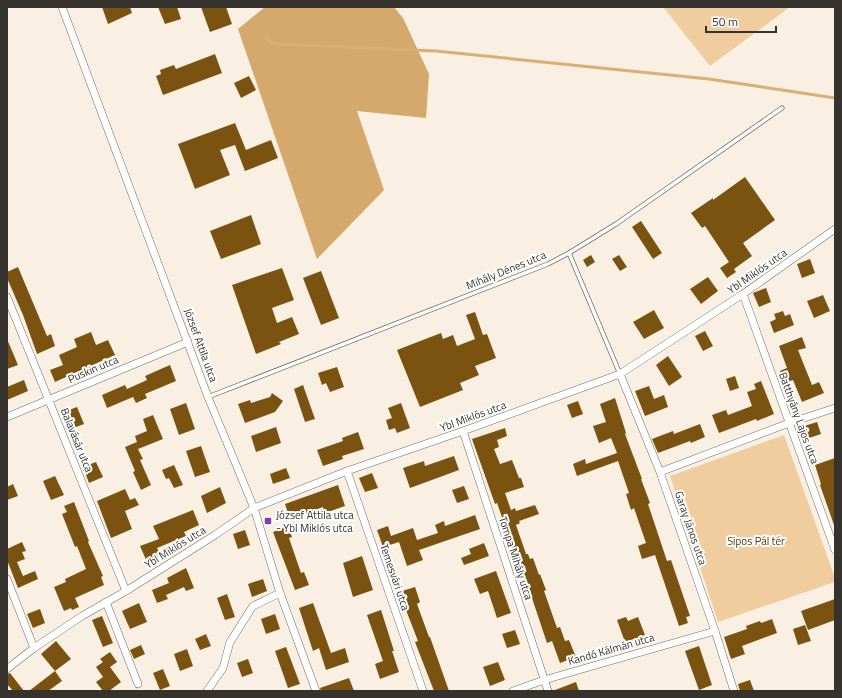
<svg xmlns="http://www.w3.org/2000/svg" width="842" height="698" viewBox="0 0 842 698" font-family="'Titillium Web',sans-serif">
	<style>
		.green { fill: #f0cd9f }
		.forest { fill: #d5a86c }
		.lines { fill: none; stroke-linecap: round; stroke-linejoin: round }
		.stream { stroke: #dbaf73; stroke-width: 3 }
		.building { fill: #7b5311 }
		.lane-casing { stroke: #766d63; stroke-width: 5 }
		.street-casing { stroke: #766d63; stroke-width: 8 }
		.lane { stroke: #fff; stroke-width: 3.5 }
		.street { stroke: #fff; stroke-width: 7 }
		.poi-dot { fill: #873eb1; stroke: #fff; stroke-width: 1.5 }
		.labels { text-anchor: middle; dominant-baseline: central; stroke-width: 4; stroke-linejoin: round; paint-order: stroke }
		.street-label { font-size: 11px; fill: #36332e; stroke: #fff }
		.poi-label { font-size: 11px; fill: #36332e; stroke: #fff; text-anchor: start }
		.park-label { font-size: 11px; fill: #533502; stroke: #fff }
	</style>
	<rect width="100%" height="100%" fill="#f9f0e3"/>
	<g class="green">
		<polygon points="663,7 790,7 710,66"/>
		<polygon points="784,435 835,578 835,582 718,622 670,476"/>
	</g>
	<polygon class="forest" points="265,7 394,7 403,18 429,74 426,118 357,111 384,190 317,259 238,29"/>
	<g class="lines">
		<polyline class="stream" points="266,36 270,42 278,44 436,51 709,79 835,98"/>
	</g>
	<g class="building">
		<polygon points="102,7 130,7 132,13 108,24"/>
		<polygon points="158,7 177,7 181,19 165,24"/>
		<polygon points="201,7 226,7 232,24 210,32"/>
		<polygon points="215,54 222,73 163,95 156,76 161,74 160,70 174,65 176,69"/>
		<polygon points="249,76 256,90 241,98 234,83"/>
		<polygon points="235,123 246,150 271,140 278,158 245,171 235,145 220,150 230,175 195,189 178,144"/>
		<polygon points="745,177 775,220 743,243 752,256 734,269 736,272 727,278 720,268 729,262 705,226 702,228 691,213 713,198 713,200"/>
		<polygon points="251,215 261,244 221,259 210,231"/>
		<polygon points="641,221 662,253 653,259 632,227"/>
		<polygon points="591,255 595,262 587,267 583,260"/>
		<polygon points="619,255 627,267 620,271 612,259"/>
		<polygon points="810,259 815,273 802,278 797,264"/>
		<polygon points="18,267 47,336 51,334 55,346 37,354 23,315 7,278 7,272"/>
		<polygon points="282,268 294,300 272,308 277,323 292,317 299,334 279,342 281,344 256,354 232,285"/>
		<polygon points="321,271 339,318 321,325 303,278"/>
		<polygon points="708,277 718,291 701,304 690,289"/>
		<polygon points="766,288 771,302 759,307 753,293"/>
		<polygon points="823,295 830,311 814,318 807,301"/>
		<polygon points="654,310 664,328 644,339 633,322"/>
		<polygon points="783,311 785,316 790,314 794,325 774,333 770,322 776,319 774,314"/>
		<polygon points="475,312 483,335 487,334 496,358 475,366 479,375 460,383 463,390 420,407 397,350 441,333 443,339 453,335 457,346 475,339 466,315"/>
		<polygon points="705,331 713,346 703,351 695,336"/>
		<polygon points="91,332 96,345 108,340 115,355 55,382 50,370 63,365 59,355 77,347 74,339"/>
		<polygon points="802,337 806,348 798,350 812,385 819,382 824,393 802,402 793,380 784,383 780,371 787,368 779,346"/>
		<polygon points="7,339 18,365 7,369"/>
		<polygon points="668,356 682,377 669,386 656,365"/>
		<polygon points="170,365 176,381 145,394 147,398 136,403 133,397 107,408 102,395 125,385 127,389 147,380 145,376"/>
		<polygon points="337,367 344,387 330,392 326,383 322,385 318,373"/>
		<polygon points="735,376 739,388 730,391 726,379"/>
		<polygon points="24,380 28,391 7,400 7,387"/>
		<polygon points="761,381 774,414 757,421 756,419 719,433 712,415 726,410 728,415 752,406 747,392 756,389 754,384"/>
		<polygon points="303,385 315,419 305,422 294,389"/>
		<polygon points="649,386 654,399 664,395 668,407 645,416 635,391"/>
		<polygon points="272,393 283,401 275,412 245,423 238,404 250,400 251,403 270,397"/>
		<polygon points="615,398 626,433 625,434 642,479 641,479 650,503 648,504 667,561 671,560 690,616 686,617 688,623 679,626 655,555 642,559 638,546 646,543 634,508 631,510 626,494 629,493 618,461 577,476 573,464 585,459 586,464 617,453 611,438 599,443 593,426 606,422 600,404"/>
		<polygon points="578,401 583,414 572,418 567,405"/>
		<polygon points="186,403 195,429 179,435 170,409"/>
		<polygon points="401,403 410,428 397,433 395,428 389,430 386,420 392,418 388,408"/>
		<polygon points="77,407 84,424 68,430 61,413"/>
		<polygon points="153,415 163,439 138,449 143,459 140,460 151,485 141,490 133,472 135,471 125,447 137,442 135,436 147,431 143,419"/>
		<polygon points="817,422 821,434 806,439 801,427"/>
		<polygon points="700,424 705,437 691,443 690,441 658,453 652,439 673,431 674,434"/>
		<polygon points="276,427 281,443 256,452 251,436"/>
		<polygon points="505,428 507,436 497,440 499,447 494,449 500,464 512,460 519,478 521,478 524,487 505,493 511,510 515,508 516,511 535,505 539,514 519,521 520,523 516,525 526,554 528,554 530,559 533,558 539,575 540,574 546,590 544,591 557,628 560,627 565,641 569,640 576,657 560,663 552,641 547,643 531,595 529,596 513,550 512,551 508,538 509,537 497,503 495,504 472,439"/>
		<polygon points="358,432 364,449 342,456 343,459 323,466 317,450 343,441 342,438"/>
		<polygon points="201,446 210,472 195,477 186,451"/>
		<polygon points="454,456 459,470 410,488 403,468 424,461 425,466"/>
		<polygon points="835,458 835,525 834,525 820,485 821,484 815,465"/>
		<polygon points="96,462 103,477 89,483 83,467"/>
		<polygon points="174,465 183,485 174,488 169,478 166,479 162,470"/>
		<polygon points="286,468 290,478 273,484 270,474"/>
		<polygon points="372,473 378,488 365,492 359,478"/>
		<polygon points="55,476 64,495 51,500 43,481"/>
		<polygon points="13,484 18,496 7,500 7,487"/>
		<polygon points="338,485 345,506 325,513 323,507 290,519 285,504"/>
		<polygon points="464,486 469,499 457,503 452,490"/>
		<polygon points="220,487 226,503 207,513 201,496"/>
		<polygon points="125,489 130,500 135,498 139,505 125,511 132,529 111,538 97,501"/>
		<polygon points="74,502 89,541 88,542 103,576 101,577 104,585 75,598 79,607 72,610 71,608 64,611 54,587 66,582 65,579 86,569 77,546 75,547 62,514 67,512 64,506"/>
		<polygon points="193,510 199,525 184,532 186,536 157,548 161,556 147,562 140,546 159,539 153,526"/>
		<polygon points="475,515 480,529 419,550 423,560 407,566 399,542 383,547 377,530 388,526 391,536 413,528 417,540 438,533 435,525 444,521 445,526"/>
		<polygon points="288,526 292,537 289,538 301,573 304,572 309,585 295,590 273,532"/>
		<polygon points="245,530 250,545 238,549 233,534"/>
		<polygon points="22,542 26,551 22,552 25,559 17,562 23,576 35,571 38,579 18,588 7,560 7,549"/>
		<polygon points="484,543 489,556 464,565 461,558 471,554 469,549"/>
		<polygon points="362,556 373,590 353,597 343,563"/>
		<polygon points="186,568 194,588 186,591 184,587 166,595 168,599 157,603 152,590 169,583 167,578"/>
		<polygon points="496,571 511,613 497,618 488,591 480,594 474,579"/>
		<polygon points="263,579 267,591 252,597 248,584"/>
		<polygon points="415,587 420,602 417,604 429,637 430,637 449,691 434,691 415,642 418,641 399,592"/>
		<polygon points="227,594 235,617 225,620 217,598"/>
		<polygon points="835,599 835,620 808,630 801,611"/>
		<polygon points="139,603 147,622 130,629 122,611"/>
		<polygon points="313,603 331,653 345,648 349,662 326,670 319,648 313,651 299,608"/>
		<polygon points="40,609 45,623 33,628 27,614"/>
		<polygon points="381,610 394,651 392,651 399,672 380,679 375,664 383,661 367,615"/>
		<polygon points="275,614 280,629 266,634 261,619"/>
		<polygon points="102,616 113,643 103,647 92,620"/>
		<polygon points="626,617 628,621 638,617 645,635 625,642 617,620"/>
		<polygon points="772,619 777,633 742,646 745,654 731,659 724,637 747,629 746,626 760,621 761,623"/>
		<polygon points="805,625 811,641 798,645 793,629"/>
		<polygon points="515,630 520,644 507,648 502,634"/>
		<polygon points="206,634 211,646 200,650 195,639"/>
		<polygon points="56,641 71,659 55,671 41,654"/>
		<polygon points="141,645 145,654 134,659 130,650"/>
		<polygon points="699,646 712,685 699,690 685,651"/>
		<polygon points="286,647 300,684 288,688 275,651"/>
		<polygon points="187,649 193,666 180,671 174,654"/>
		<polygon points="110,652 117,662 110,667 121,682 109,691 103,691 96,682 103,677 96,667 103,662 100,659"/>
		<polygon points="248,659 253,673 242,677 237,663"/>
		<polygon points="498,662 505,680 490,686 483,667"/>
		<polygon points="163,669 170,686 160,690 153,673"/>
		<polygon points="55,671 62,681 48,691 29,691"/>
		<polygon points="10,673 24,691 13,691 7,684 7,674"/>
		<polygon points="349,678 354,691 321,691 320,688"/>
		<polygon points="750,680 754,691 740,691 738,684"/>
		<polygon points="576,682 579,691 555,691 555,690"/>
	</g>
	<g class="lines">
		<defs>
			<g id="lane">
				<polyline points="569,253 620,374"/>
				<polyline points="208,397 548,264 569,253 616,224 782,108"/>
			</g>
			<g id="street">
				<polyline points="62,7 208,397 254,508 280,593 316,691"/>
				<polyline points="743,294 835,550"/>
				<polyline points="7,297 126,591"/>
				<polyline points="620,374 660,472 715,631 734,691"/>
				<polyline points="7,417 188,342"/>
				<polyline points="463,431 548,691"/>
				<polyline points="347,471 423,691"/>
				<polyline points="660,472 789,423 835,408"/>
				<polyline points="7,579 34,648"/>
				<polyline points="106,602 138,684"/>
				<polyline points="7,669 34,648 82,616 126,591 215,535 254,508 347,471 463,431 620,374 743,294 835,229"/>
				<polyline points="207,691 223,668 230,642 253,606 280,593"/>
				<polyline points="513,691 544,680 715,631"/>
			</g>
		</defs>
		<use href="#lane" class="lane-casing"/>
		<use href="#street" class="street-casing"/>
		<use href="#lane" class="lane"/>
		<use href="#street" class="street"/>
	</g>
	<rect class="poi-dot" x="264" y="517" width="8" height="8" rx="2"/>
	<g class="labels">
		<g class="street-label">
			<text transform="translate(506 270) rotate(-22)">Mihály Dénes utca</text>
			<text transform="translate(757 271) rotate(-35)">Ybl Miklós utca</text>
			<text transform="translate(201 345) rotate(70)">József Attila utca</text>
			<text transform="translate(93 369) rotate(-23)">Puskin utca</text>
			<text transform="translate(473 416) rotate(-20)">Ybl Miklós utca</text>
			<text transform="translate(799 418) rotate(70)">Batthyány Lajos utca</text>
			<text transform="translate(77 440) rotate(68)">Balavásár utca</text>
			<text transform="translate(691 528) rotate(71)">Garay János utca</text>
			<text transform="translate(175 547) rotate(-32)">Ybl Miklós utca</text>
			<text transform="translate(516 558) rotate(72)">Tompa Mihály utca</text>
			<text transform="translate(395 577) rotate(71)">Temesvári utca</text>
			<text transform="translate(611 649) rotate(-16)">Kandó Kálmán utca</text>
		</g>
		<g class="poi-label">
			<text x="276" y="515">József Attila utca<tspan x="276" dy="13">- Ybl Miklós utca</tspan></text>
		</g>
		<g class="park-label">
			<text x="756" y="541">Sipos Pál tér</text>
		</g>
	</g>
	<rect width="842" height="698" fill="none" stroke="#36332e" stroke-width="16"/>
	<path d="M706 26v6h70v-6" fill="none" stroke="#36332e" stroke-width="2"/>
	<text x="712" y="26" font-size="12" fill="#36332e" stroke="#ffffff" stroke-width="3" paint-order="stroke">50 m</text>
</svg>
